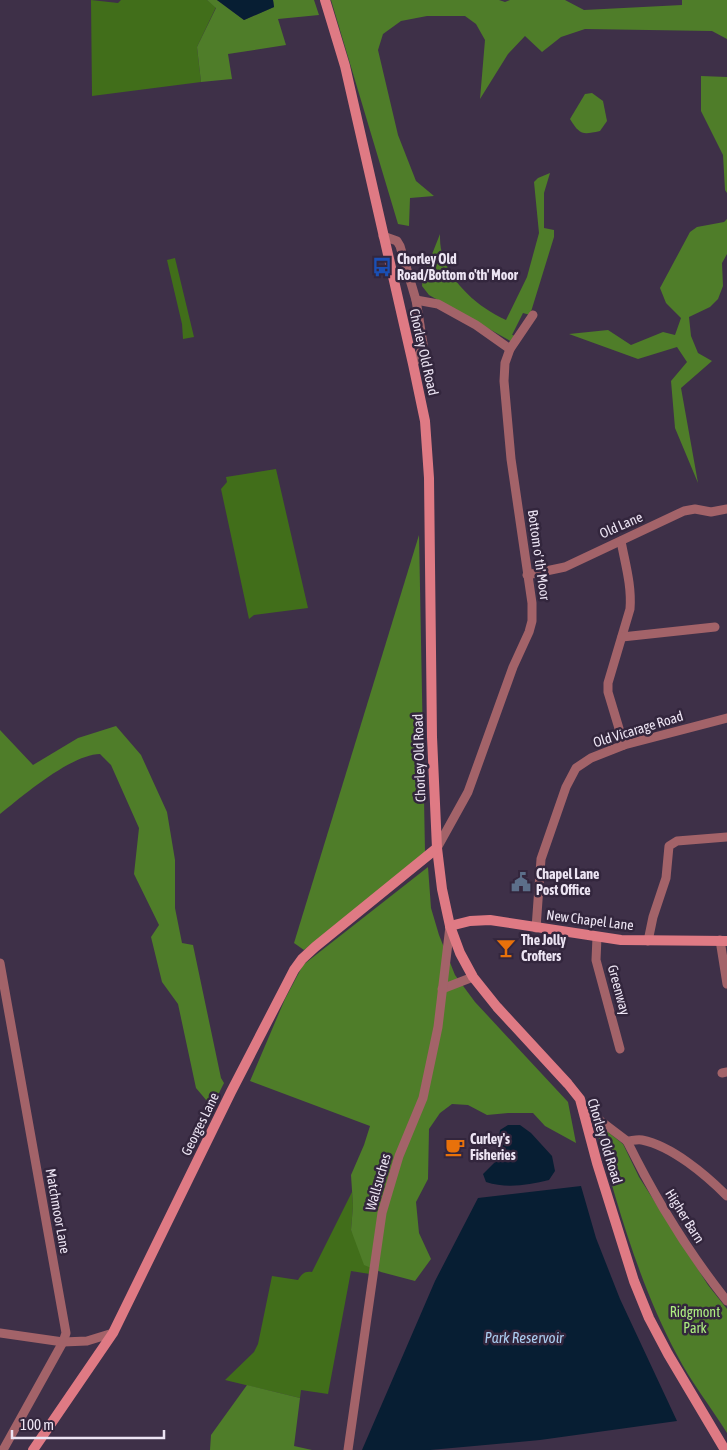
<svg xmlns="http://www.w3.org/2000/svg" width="727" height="1450" viewBox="0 0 727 1450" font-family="'Asap Condensed',sans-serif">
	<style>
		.green { fill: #416e1a }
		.forest { fill: #4f7d29 }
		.water { fill: #071e33 }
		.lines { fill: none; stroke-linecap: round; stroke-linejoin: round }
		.street { stroke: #a36369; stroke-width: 9 }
		.secondary { stroke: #df7a84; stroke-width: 10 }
		.labels { text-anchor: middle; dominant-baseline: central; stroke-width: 5; stroke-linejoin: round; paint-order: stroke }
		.poi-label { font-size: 14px; font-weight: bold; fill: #ece4f3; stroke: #33263d; text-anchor: start }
		.street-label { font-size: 14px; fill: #ece4f3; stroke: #33263d }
		.park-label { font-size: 14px; fill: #adee81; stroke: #33263d }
		.water-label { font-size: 15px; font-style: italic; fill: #aacdf0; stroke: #33263d }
	</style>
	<rect width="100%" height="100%" fill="#3e3048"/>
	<g class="green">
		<polygon points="91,0 118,3 121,0 207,0 216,7 197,47 201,82 92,96"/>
		<polygon points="175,258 194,337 183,339 182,324 167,260"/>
		<polygon points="276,469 308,608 254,615 249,619 221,489 227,482 226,477"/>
		<path d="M 352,1192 L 353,1206 L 351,1230 L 371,1268 L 370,1274 L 351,1271 L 328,1394 L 301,1390 L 300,1398 L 225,1380 L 254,1352 L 258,1344 L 272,1276 L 298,1280 C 302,1274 304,1271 312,1272 Z"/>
	</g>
	<g class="forest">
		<polygon points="207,0 217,0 244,20 274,7 273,0 314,0 319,15 278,19 286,45 228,54 232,79 201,82 197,47 216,8"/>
		<polygon points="331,0 499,0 505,2 510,0 565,0 584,10 682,5 682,0 727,0 727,39 712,31 585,29 561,37 542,52 525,36 508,54 480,99 485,40 476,24 465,16 427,16 401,21 383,34 378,50 398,135 416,181 434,196 410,198 409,226 398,224"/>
		<polygon points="701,76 727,77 727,193 725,190 723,155 701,111"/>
		<path d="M 592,93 L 603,101 L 607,121 L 600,131 C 582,135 580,135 570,119 L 585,94 Z"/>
		<path d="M 550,173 L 544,193 L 544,228 L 554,230 L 554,237 L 530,315 L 523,313 L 512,335 L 516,336 L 512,342 L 429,295 L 422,286 L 423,277 L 440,234 C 440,240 440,247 442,253 C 451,284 478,307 506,320 L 527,277 L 539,233 L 534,182 L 538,178 Z"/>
		<polygon points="727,219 727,254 722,263 723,286 718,299 710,307 689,317 691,336 698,353 712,361 681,388 698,483 675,428 671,381 687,362 677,347 638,359 569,334 608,330 631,345 663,332 675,335 681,318 666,303 660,288 690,232 697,227 724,222"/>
		<polygon points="419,535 425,852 304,950 294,943"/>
		<path d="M 116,726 L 141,755 L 167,812 L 175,860 L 175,908 L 182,943 L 193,945 L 221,1078 L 224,1083 L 212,1107 L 196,1088 L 178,1004 L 162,982 L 151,937 L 159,925 L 134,874 L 139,828 L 111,765 L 100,754 C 70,755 24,795 0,814 L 0,730 L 33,765 L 78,738 Z"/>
		<polygon points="428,867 431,908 439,935 455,975 475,1002 568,1102 576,1143 545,1126 533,1113 508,1113 487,1115 468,1105 452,1104 440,1113 429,1129 428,1179 416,1202 419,1233 431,1259 415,1281 381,1272 364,1265 351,1230 353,1206 351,1175 364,1145 370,1126 250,1081 285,999 303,965"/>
		<path d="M 594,1121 L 623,1144 L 639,1177 L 708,1285 L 727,1309 L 727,1433 C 711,1407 691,1382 677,1355 C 638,1282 616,1201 594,1121 Z"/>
		<polygon points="247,1385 300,1398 294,1446 312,1450 210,1450 211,1435"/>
	</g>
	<g class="water">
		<polygon points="217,0 273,0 274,7 244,20"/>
		<path d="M 508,1125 L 520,1125 L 531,1133 L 552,1156 L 555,1171 L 549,1180 C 528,1185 507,1189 486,1182 L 483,1174 L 496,1161 L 500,1154 L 498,1143 L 500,1130 Z"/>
		<polygon points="581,1186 596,1238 620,1299 677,1421 540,1440 430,1450 362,1450 435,1281 478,1198"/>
	</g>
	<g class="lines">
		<g class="street">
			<polyline points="383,236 397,241 400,246 416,300 423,344 422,350 413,364"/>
			<polyline points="416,300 438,304 476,325 510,349"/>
			<path d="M 621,541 C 625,563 632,586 630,609 L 608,683 L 608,692 L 624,745"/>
			<polyline points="527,575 565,567 684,511 695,509 711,512 727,509"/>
			<polyline points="622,637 715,627"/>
			<polyline points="437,848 468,792 513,667 529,632 532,621 532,603 511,459 504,381 505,363 510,349 533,315"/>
			<polyline points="536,928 541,859 566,787 576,768 591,758 624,745 727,718"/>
			<polyline points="597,937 596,960 620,1049"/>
			<polyline points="720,940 727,984"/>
			<polyline points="648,941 653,917 666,878 669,846 677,841 727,837"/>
			<polyline points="0,963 66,1333 63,1342 3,1450"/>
			<polyline points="442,989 473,977"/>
			<polyline points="722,1073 727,1072"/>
			<path d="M 583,1110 L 594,1116 L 627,1141 C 631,1141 637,1139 642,1140 C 672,1146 706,1175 727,1196"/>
			<path d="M 627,1141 C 654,1196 689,1253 727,1301"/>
			<polyline points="0,1333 63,1342 87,1341 113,1333"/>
			<polyline points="348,1450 382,1213 399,1156 423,1098 438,1027 450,926"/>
		</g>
		<g class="secondary">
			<polyline points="325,0 345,66 413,364 425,421 429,478 432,737 437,848 442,889 450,926 460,953 473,977 497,1007 568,1084 580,1099 597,1163 634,1281 649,1318 668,1354 725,1450"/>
			<polyline points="450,926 470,921 490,920 621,940 727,941"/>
			<polyline points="33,1450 113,1333 231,1092 294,970 302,959 315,947 437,848"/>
		</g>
	</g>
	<defs>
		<symbol id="bus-bare" viewBox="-9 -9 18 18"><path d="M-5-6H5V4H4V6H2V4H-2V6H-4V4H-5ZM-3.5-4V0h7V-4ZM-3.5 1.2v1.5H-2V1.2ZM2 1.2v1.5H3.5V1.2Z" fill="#1a4fb4" stroke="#33263d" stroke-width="2.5" paint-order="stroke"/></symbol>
		<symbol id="civic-bare" viewBox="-9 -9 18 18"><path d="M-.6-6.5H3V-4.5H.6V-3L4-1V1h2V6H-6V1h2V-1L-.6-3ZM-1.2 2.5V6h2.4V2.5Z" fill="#5c6f8a" stroke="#33263d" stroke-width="2.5" paint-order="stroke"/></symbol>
		<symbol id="bar-bare" viewBox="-9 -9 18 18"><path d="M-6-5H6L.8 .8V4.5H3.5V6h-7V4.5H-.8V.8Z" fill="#e8710a" stroke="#33263d" stroke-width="2.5" paint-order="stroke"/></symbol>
		<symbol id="cafe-bare" viewBox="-9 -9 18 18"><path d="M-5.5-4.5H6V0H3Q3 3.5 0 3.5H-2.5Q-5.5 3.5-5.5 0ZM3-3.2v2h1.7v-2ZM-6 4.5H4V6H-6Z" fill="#e8710a" stroke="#33263d" stroke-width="2.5" paint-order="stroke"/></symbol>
	</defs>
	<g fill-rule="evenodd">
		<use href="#bus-bare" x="368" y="253" width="28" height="28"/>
		<use href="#civic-bare" x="507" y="868" width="28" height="28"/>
		<use href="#bar-bare" x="492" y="934" width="28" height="28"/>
		<use href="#cafe-bare" x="441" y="1133" width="28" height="28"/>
	</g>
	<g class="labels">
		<g class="poi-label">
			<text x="397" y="259">Chorley Old<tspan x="397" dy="16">Road/Bottom o'th' Moor</tspan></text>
			<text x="536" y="874">Chapel Lane<tspan x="536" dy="16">Post Office</tspan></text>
			<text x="521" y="940">The Jolly<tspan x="521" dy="16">Crofters</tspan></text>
			<text x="470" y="1139">Curley's<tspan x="470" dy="16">Fisheries</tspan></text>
		</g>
		<g class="street-label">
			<text transform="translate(424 352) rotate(77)">Chorley Old Road</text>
			<text transform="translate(621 525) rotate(-24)">Old Lane</text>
			<text transform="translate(539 555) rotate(82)">Bottom o' th' Moor</text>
			<text transform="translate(638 729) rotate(-17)">Old Vicarage Road</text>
			<text transform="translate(419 758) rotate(-92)">Chorley Old Road</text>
			<text transform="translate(590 920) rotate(7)">New Chapel Lane</text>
			<text transform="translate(619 990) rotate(75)">Greenway</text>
			<text transform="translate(200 1124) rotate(-64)">Georges Lane</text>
			<text transform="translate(605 1141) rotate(73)">Chorley Old Road</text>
			<text transform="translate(378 1182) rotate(-74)">Wallsuches</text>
			<text transform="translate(58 1211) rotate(80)">Matchmoor Lane</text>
			<text transform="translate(685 1216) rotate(58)">Higher Barn</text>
		</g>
		<g class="park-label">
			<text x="695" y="1312">Ridgmont<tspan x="695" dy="16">Park</tspan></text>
		</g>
		<g class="water-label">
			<text x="524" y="1337">Park Reservoir</text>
		</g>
	</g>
	<path d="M12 1430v8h152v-8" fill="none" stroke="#ece4f3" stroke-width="2.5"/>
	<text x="20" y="1430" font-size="15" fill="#ece4f3" stroke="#33263d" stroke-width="4" paint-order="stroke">100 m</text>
</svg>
